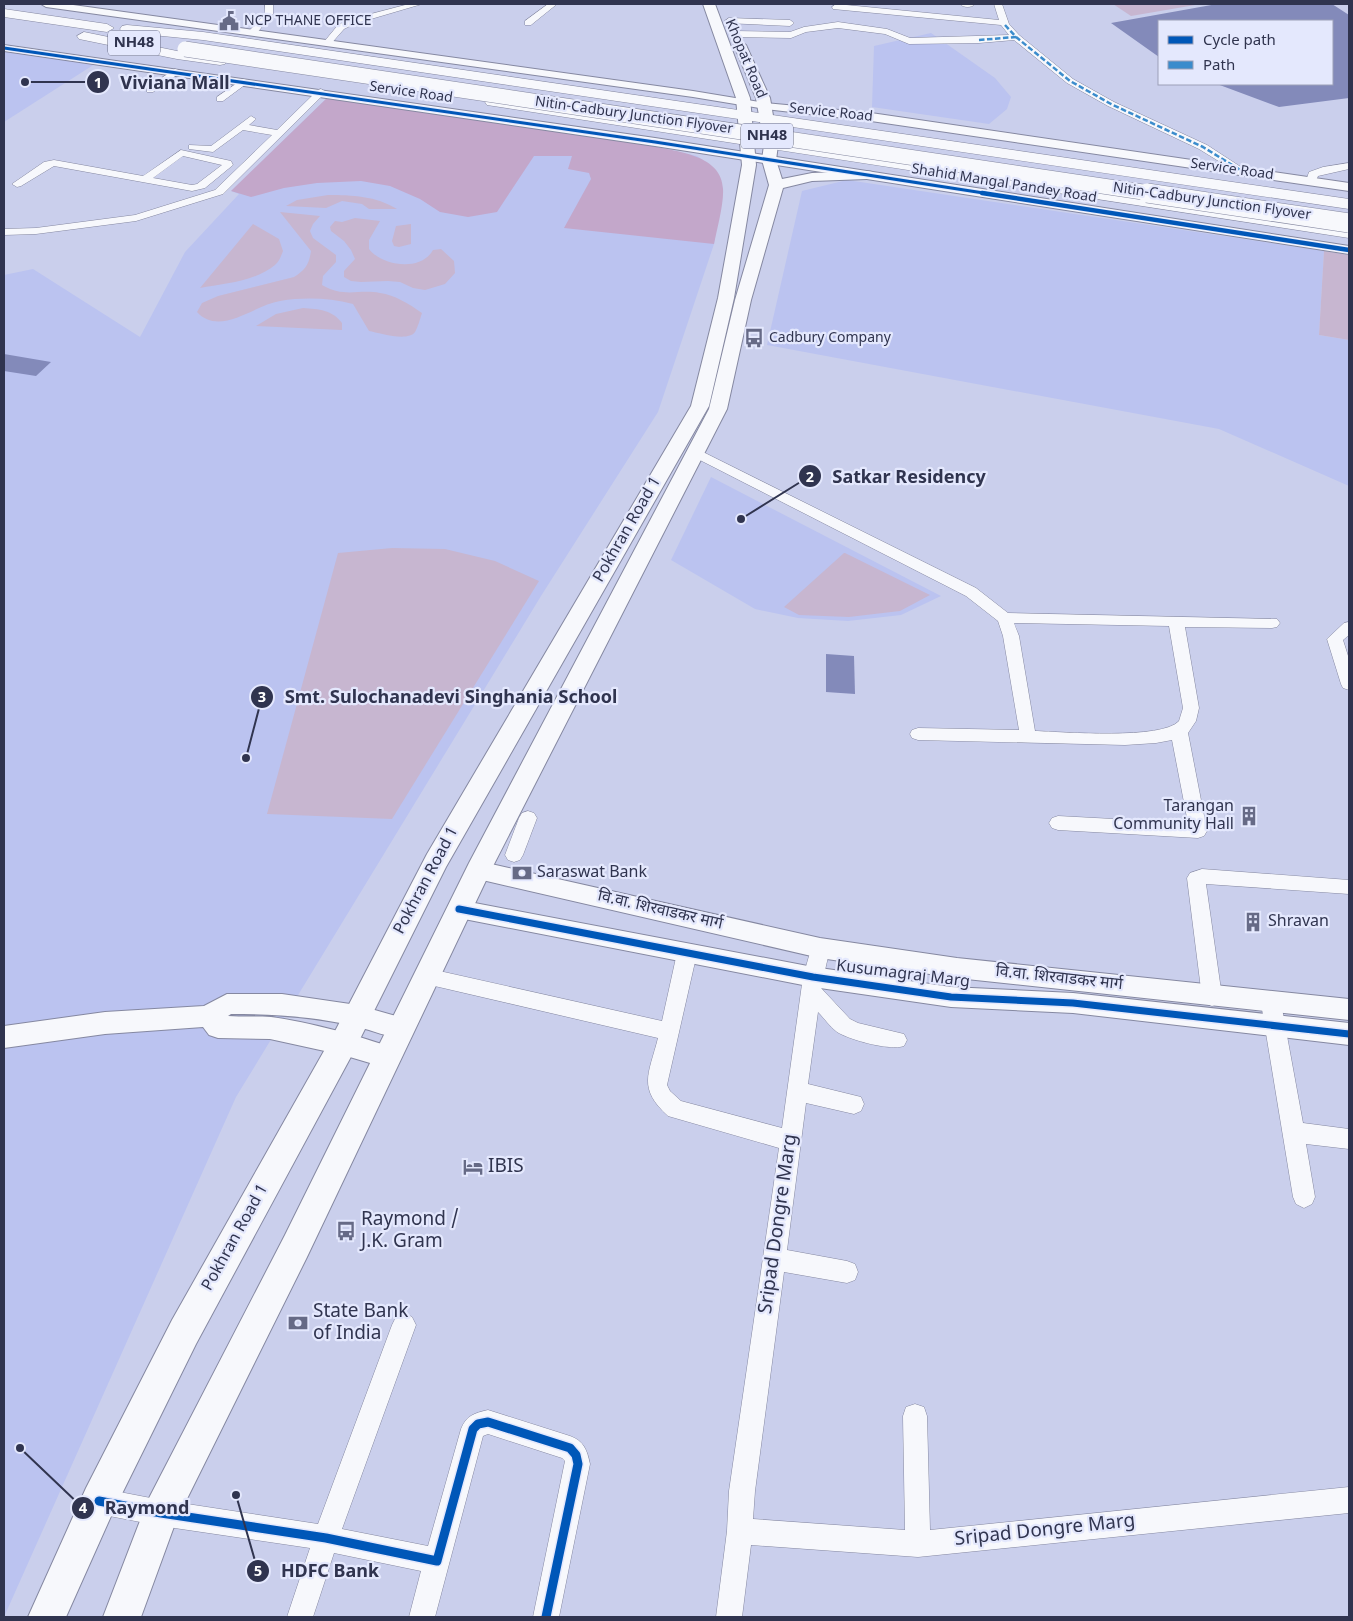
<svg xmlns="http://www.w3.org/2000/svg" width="1353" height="1621" viewBox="0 0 1353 1621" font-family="Georgia,'Noto Sans Devanagari',serif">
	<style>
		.built { fill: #bbc3f0 }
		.green { fill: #c7b6d0 }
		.forest { fill: #c3a7ca }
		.water { fill: #838aba }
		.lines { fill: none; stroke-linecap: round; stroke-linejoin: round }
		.minor-casing { stroke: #8588a1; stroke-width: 1 }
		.tertiary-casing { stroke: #8588a1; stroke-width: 2 }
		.secondary-casing { stroke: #8588a1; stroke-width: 2 }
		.trunk-casing { stroke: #8588a1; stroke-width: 1 }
		.minor { fill: #f7f8fc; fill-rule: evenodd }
		.tertiary { fill: #f7f8fc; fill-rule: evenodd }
		.secondary { fill: #f7f8fc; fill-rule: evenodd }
		.trunk { fill: #f7f8fc; fill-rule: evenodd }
		.trunk-bridge-far1-casing { stroke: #8588a1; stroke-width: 16; stroke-linecap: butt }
		.trunk-bridge-casing { stroke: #8588a1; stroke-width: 20; stroke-linecap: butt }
		.trunk-bridge-far1 { stroke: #f7f8fc; stroke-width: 15 }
		.trunk-bridge { stroke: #f7f8fc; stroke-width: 19 }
		.quiet { stroke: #3b8ccc; stroke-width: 2.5; stroke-dasharray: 5.5 2.5; stroke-linecap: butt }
		.cycleway-far3-casing { stroke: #e4e8fd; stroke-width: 5 }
		.cycleway-far2-casing { stroke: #e4e8fd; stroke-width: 6 }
		.cycleway-far1-casing { stroke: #e4e8fd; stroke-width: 10 }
		.cycleway-casing { stroke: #e4e8fd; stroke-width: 12 }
		.cycleway-far3 { stroke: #0057b8; stroke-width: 3 }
		.cycleway-far2 { stroke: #0057b8; stroke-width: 4.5 }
		.cycleway-far1 { stroke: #0057b8; stroke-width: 7 }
		.cycleway { stroke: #0057b8; stroke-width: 9 }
		.labels { text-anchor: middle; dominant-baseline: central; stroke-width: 4.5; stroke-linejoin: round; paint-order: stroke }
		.far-poi-label { font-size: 14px; fill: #30344f; stroke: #e4e8fd; text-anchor: start }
		.far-street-label { font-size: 14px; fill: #30344f; stroke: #e4e8fd }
		.shield { fill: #e4e8fd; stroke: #666a83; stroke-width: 1 }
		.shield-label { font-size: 15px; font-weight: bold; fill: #30344f }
		.street-label { font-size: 16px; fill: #30344f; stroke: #e4e8fd }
		.poi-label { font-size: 16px; fill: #30344f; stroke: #e4e8fd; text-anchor: start }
		.near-poi-label { font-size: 19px; fill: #30344f; stroke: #e4e8fd; text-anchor: start }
		.near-street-label { font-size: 19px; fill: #30344f; stroke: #e4e8fd }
		.leader { fill: none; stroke: #30344f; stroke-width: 2 }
		.callout-dot { fill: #30344f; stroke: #e4e8fd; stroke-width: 2 }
		.mark-label { font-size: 15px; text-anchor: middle; font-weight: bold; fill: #fff }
		.callout-label { font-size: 18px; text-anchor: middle; font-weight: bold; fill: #30344f; stroke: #e4e8fd; stroke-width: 4.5; stroke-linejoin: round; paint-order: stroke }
	</style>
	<rect width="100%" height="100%" fill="#cacfec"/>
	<g class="built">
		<polygon points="931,33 995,78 1011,97 1007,109 989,124 872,107 874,46"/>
		<polygon points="4,49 98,62 4,122"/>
		<polygon points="328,97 652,146 697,156 710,165 719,176 723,189 714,244 658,412 541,596 236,1097 4,1617 4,275 33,269 140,337 185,252 239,194 231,191"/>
		<polygon points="847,180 1324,251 1319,335 1349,340 1349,486 1219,429 767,345 802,191"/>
		<polygon points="711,477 941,596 901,615 848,621 798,618 755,609 671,560"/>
	</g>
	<g class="green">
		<polygon points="1113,4 1201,4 1131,16"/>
		<path d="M 328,195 C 352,195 376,196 397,209 L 369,209 L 362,204 L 342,201 L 326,208 L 286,206 L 297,200 Z"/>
		<path d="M 280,212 L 320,216 L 313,224 L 310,231 L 313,238 L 336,255 L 336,262 L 323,276 L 322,285 C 344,298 358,289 380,293 C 395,295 409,304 422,313 C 420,319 418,327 415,332 C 408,342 379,333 369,331 L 353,304 C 329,298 305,297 280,301 C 254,305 220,337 197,312 L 202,303 L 218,296 L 294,277 C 305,270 309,265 311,251 Z"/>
		<path d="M 355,218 L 380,221 L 369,240 L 369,249 C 382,266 421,272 433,250 L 441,249 L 454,261 L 455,273 L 445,284 L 425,290 L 413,288 L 400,282 L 388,281 L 361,282 L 351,281 L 344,277 L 344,271 L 355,259 L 351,250 L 344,241 L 331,231 L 330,227 L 335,221 L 342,222 Z"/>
		<path d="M 253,224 L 279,239 L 283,251 C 281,256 279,262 275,265 C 256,281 224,284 200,288 Z"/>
		<polygon points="411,224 411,244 399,247 394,246 392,241 396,226"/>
		<polygon points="1324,251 1349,255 1349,340 1319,335"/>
		<path d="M 303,308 C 319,309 332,310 342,323 L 342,330 L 256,326 L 276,314 Z"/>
		<polygon points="392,548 445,549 495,561 539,581 392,819 267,814 338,553"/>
		<polygon points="844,553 845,553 930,595 900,611 849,617 799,615 784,607"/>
	</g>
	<path class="forest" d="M 328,97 L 652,146 C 678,152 722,155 723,189 C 724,203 717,229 714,244 L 564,228 L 591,179 L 589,173 L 568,169 L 572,156 L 534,156 L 497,212 L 468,217 L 440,212 L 420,199 L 390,186 L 361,181 L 317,183 L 284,188 L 251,197 L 231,191 Z"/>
	<g class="water">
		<polygon points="1217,4 1332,4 1349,15 1349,98 1279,107 1217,84 1332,84 1332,21 1159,21 1159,57 1111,23"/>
		<polygon points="4,354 51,362 36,376 4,371"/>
		<polygon points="826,654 854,656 855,694 826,692"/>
	</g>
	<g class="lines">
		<defs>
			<g id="minor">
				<polygon points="265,4 273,4 273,14 256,34 250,34 250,30 265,14"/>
				<polygon points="409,4 422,4 354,24 344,29 330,45 327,46 323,43 338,25 348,20"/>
				<polygon points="548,4 557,4 531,25 525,25 525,21"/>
				<polygon points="836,4 999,20 994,4 1002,4 1009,24 1019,35 1073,79 1114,102 1207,145 1247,171 1242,174 1238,173 1199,149 1108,106 1067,83 1014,40 979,43 909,44 885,34 838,28 806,32 791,38 734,37 730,34 734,31 790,32 804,27 838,22 887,29 910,38 1009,35 1001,25 833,9 832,7"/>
				<path d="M 960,4 L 975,4 C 972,8 963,8 960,4 Z"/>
				<polygon points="729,18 790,20 794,23 790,26 726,23 725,21"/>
				<polygon points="175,69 178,70 178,74 153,92 147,92 147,88"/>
				<polygon points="243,79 246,80 246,84 223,101 217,101 217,97"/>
				<polygon points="321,89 326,92 324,94 223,194 136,221 36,234 4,235 4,229 36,228 135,215 215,190 272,135 243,130 213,152 189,149 189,145 211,146 251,116 256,119 249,125 277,130 318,90"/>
				<path d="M 181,150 L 231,161 L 233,165 L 205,188 L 192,191 L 54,166 L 21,186 L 17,187 L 12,184 L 44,162 L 54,160 L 143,176 ZM 183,156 L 222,165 L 197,184 L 192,185 L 153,178 Z"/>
				<polygon points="1349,163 1349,169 1318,176 1315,183 1311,184 1306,181 1309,172 1323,167"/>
				<path d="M 697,449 L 976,588 L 1008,613 L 1277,619 L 1280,623 L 1277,627 L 1272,628 L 1185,627 L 1199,708 L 1196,721 L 1188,733 L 1207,831 L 1204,836 L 1198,838 L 1058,830 L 1052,828 L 1049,823 L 1052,818 L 1058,816 L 1188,823 L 1172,740 L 1156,743 L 1125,745 L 918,740 L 912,738 L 910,734 L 912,730 L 918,728 L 1019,730 L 1003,636 L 998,621 L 966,596 L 692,456 L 690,453 L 692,450 ZM 1014,623 L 1169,626 L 1183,708 L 1179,721 C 1162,740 1063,732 1035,731 L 1019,636 Z"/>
				<polygon points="1349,622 1349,635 1343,640 1349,659 1349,690 1343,688 1341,684 1327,639 1344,623"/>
				<polygon points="528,811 534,813 537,818 523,855 520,860 514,862 508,860 505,855 519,818 522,813"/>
				<polygon points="1202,869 1349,880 1349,894 1206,884 1222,997 1219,1003 1212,1006 1205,1003 1202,997 1187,878 1190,873"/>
				<path d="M 820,940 L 827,942 L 830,948 L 821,988 L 850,1019 L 858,1023 L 904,1034 L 907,1040 L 904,1046 C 890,1051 850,1040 837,1032 C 830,1027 824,1018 818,1012 L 808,1084 L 861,1097 L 864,1104 L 861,1111 L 854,1114 L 806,1103 L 787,1250 L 847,1261 L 855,1264 L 858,1272 L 855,1280 L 847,1283 L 784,1272 L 755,1491 L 753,1519 L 905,1530 L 903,1416 L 906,1407 L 915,1404 L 924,1407 L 927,1416 L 930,1530 L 1349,1487 L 1349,1513 L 918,1557 L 751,1545 L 742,1617 L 716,1617 L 727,1531 L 729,1491 L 779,1148 L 668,1116 C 637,1088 649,1074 658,1038 L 426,984 L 419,982 L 416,976 L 419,970 L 426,968 L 662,1021 L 677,953 L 680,947 L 687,945 L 694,947 L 697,953 L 667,1085 L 670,1091 L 681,1101 L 782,1128 L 803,977 L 813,942 Z"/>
				<polygon points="1271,994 1278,997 1281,1003 1303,1123 1349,1129 1349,1149 1306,1144 1315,1197 1312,1204 1304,1208 1296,1204 1293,1197 1261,1003 1264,997"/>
				<path d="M 404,1313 L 412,1317 L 416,1325 L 342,1529 L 428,1546 L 461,1429 C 466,1416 474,1413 488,1410 L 570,1436 C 584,1441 587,1450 590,1464 L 559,1617 L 533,1617 L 565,1461 L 562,1458 L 488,1434 L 483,1436 L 435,1617 L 409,1617 L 421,1571 L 334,1553 L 313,1617 L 287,1617 L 310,1548 L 161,1526 L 99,1514 L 90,1510 L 86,1501 L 90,1492 L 99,1488 L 161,1500 L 318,1524 L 392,1325 L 396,1317 Z"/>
			</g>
			<g id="tertiary">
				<polygon points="41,4 66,4 693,91 765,103 871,113 1349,183 1349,191 871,121 765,109 693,97 46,7"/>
				<polygon points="4,45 655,138 1349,246 1349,254 655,146 4,51"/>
				<polygon points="478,861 820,938 957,958 1349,999 1349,1020 957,978 820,958 478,879 470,876 467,870 470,864"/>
				<polygon points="459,900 813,967 951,987 1073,993 1349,1023 1349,1045 1073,1013 951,1007 813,987 459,918 451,916 448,909 451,902"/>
				<path d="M 227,994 L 282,994 L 357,1005 L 410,1020 L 413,1028 L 410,1036 C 396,1040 382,1034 369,1030 C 324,1017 277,1014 231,1014 L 228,1016 C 242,1017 257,1016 271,1017 C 309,1022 360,1036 396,1049 L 399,1057 L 396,1065 L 387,1068 L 343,1055 L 270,1039 L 218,1038 L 209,1035 L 203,1027 L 105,1034 L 4,1048 L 4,1026 L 105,1012 L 204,1006 Z"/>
			</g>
			<g id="secondary">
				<polygon points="703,4 715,4 750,98 756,165 734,298 709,406 446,867 353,1053 196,1344 112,1514 66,1617 28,1617 86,1488 172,1320 333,1035 427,854 691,406 718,298 742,165 736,98"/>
				<polygon points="740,41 746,45 770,98 778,145 776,160 782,179 812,173 867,171 872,172 874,175 872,178 867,179 812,181 783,188 751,300 727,409 491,870 307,1257 176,1521 141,1617 103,1617 148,1500 285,1235 469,863 709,409 735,300 769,185 762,160 764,145 756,98 734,45"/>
			</g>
			<g id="trunk">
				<polygon points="4,9 107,24 114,28 107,32 4,17"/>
				<polygon points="127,25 203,32 1349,199 1349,209 203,40 122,32 120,29 122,26"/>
				<polygon points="84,32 177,51 220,57 225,58 227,61 225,64 220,65 177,59 79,39 77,36"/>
				<polygon points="492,98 1349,228 1349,238 487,105 485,102 487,99"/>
			</g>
		</defs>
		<use href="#minor" class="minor-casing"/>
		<use href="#tertiary" class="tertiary-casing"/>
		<use href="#secondary" class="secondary-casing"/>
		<use href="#trunk" class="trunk-casing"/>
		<use href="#minor" class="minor"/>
		<use href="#tertiary" class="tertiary"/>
		<use href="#secondary" class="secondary"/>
		<use href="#trunk" class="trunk"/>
		<defs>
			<polyline id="trunk-bridge-far1" points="185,49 1156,194"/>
			<polyline id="trunk-bridge" points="1147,193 1349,223"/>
		</defs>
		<use href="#trunk-bridge-far1" class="trunk-bridge-far1-casing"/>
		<use href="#trunk-bridge" class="trunk-bridge-casing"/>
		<use href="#trunk-bridge-far1" class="trunk-bridge-far1"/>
		<use href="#trunk-bridge" class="trunk-bridge"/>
		<g class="quiet">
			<polyline points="1005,25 1016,37 1070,81 1111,104 1203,147 1242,171"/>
			<polyline points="979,40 1016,37"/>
		</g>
		<defs>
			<polyline id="cycleway-far3" points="4,48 655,142 990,194"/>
			<polyline id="cycleway-far2" points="982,193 1349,250"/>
			<polyline id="cycleway-far1" points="459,909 813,977 951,997 1073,1003 1349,1034"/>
			<polyline id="cycleway" points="99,1501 161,1513 326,1538 437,1561 473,1429 478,1424 488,1422 570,1448 576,1455 578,1464 546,1617"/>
		</defs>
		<use href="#cycleway-far3" class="cycleway-far3-casing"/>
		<use href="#cycleway-far2" class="cycleway-far2-casing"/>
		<use href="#cycleway-far1" class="cycleway-far1-casing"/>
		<use href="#cycleway" class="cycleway-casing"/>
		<use href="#cycleway-far3" class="cycleway-far3"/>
		<use href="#cycleway-far2" class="cycleway-far2"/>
		<use href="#cycleway-far1" class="cycleway-far1"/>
		<use href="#cycleway" class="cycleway"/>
	</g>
	<defs>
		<symbol id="civic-bare" viewBox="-9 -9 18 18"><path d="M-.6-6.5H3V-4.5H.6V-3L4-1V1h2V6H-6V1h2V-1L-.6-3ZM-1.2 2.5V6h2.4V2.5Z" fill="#666a86" stroke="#e4e8fd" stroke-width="2.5" paint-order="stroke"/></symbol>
		<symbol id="bus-bare" viewBox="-9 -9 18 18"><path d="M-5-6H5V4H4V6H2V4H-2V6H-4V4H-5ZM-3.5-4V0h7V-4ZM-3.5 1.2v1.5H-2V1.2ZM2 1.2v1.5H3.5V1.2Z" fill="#666a86" stroke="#e4e8fd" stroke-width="2.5" paint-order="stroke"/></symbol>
		<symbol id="building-bare" viewBox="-9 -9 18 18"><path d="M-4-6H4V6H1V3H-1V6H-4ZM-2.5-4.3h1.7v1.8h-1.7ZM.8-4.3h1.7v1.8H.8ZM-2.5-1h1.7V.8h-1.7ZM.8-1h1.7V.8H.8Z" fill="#666a86" stroke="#e4e8fd" stroke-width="2.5" paint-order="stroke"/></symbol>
		<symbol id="bank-bare" viewBox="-9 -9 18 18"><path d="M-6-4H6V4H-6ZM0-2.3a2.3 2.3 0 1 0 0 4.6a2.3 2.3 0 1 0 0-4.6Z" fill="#666a86" stroke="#e4e8fd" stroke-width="2.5" paint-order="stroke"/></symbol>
		<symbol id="hotel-bare" viewBox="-9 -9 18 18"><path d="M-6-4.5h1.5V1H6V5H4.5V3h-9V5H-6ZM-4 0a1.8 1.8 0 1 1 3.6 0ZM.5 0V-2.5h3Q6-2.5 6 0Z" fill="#666a86" stroke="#e4e8fd" stroke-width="2.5" paint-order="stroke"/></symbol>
	</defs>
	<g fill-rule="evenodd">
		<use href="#civic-bare" x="215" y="7" width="28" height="28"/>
		<use href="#bus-bare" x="740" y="324" width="28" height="28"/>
		<use href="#building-bare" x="1235" y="802" width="28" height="28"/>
		<use href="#bank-bare" x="508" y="859" width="28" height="28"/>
		<use href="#building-bare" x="1239" y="908" width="28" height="28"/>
		<use href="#hotel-bare" x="459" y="1153" width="28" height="28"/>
		<use href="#bus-bare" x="332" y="1217" width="28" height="28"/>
		<use href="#bank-bare" x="284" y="1309" width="28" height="28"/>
	</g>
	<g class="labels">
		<g class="far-poi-label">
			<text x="244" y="21">NCP THANE OFFICE</text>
			<text x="769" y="338">Cadbury Company</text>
		</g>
		<g class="far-street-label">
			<text transform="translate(745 59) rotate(67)">Khopat Road</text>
			<text transform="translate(411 93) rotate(8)">Service Road</text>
			<text transform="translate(831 113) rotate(6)">Service Road</text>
			<text transform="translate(634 116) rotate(8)">Nitin-Cadbury Junction Flyover</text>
			<text transform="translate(1232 170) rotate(8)">Service Road</text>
			<text transform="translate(1004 184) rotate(9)">Shahid Mangal Pandey Road</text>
			<text transform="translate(1212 202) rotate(8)">Nitin-Cadbury Junction Flyover</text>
		</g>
		<g class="shield">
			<rect x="108" y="30.5" width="52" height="25" rx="4"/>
			<rect x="741" y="123.5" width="52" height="25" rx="4"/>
		</g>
		<g class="shield-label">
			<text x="134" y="43">NH48</text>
			<text x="767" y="136">NH48</text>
		</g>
		<g class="street-label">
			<text transform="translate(628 530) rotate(-60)">Pokhran Road 1</text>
			<text transform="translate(427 881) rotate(-62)">Pokhran Road 1</text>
			<text transform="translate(660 911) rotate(13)">वि.वा. शिरवाडकर मार्ग</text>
			<text transform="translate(903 975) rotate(7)">Kusumagraj Marg</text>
			<text transform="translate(1059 979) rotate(6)">वि.वा. शिरवाडकर मार्ग</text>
			<text transform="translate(236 1238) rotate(-61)">Pokhran Road 1</text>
		</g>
		<g class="poi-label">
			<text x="1234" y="807" text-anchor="end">Tarangan<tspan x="1234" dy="18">Community Hall</tspan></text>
			<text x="537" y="873">Saraswat Bank</text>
			<text x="1268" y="922">Shravan</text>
		</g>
		<g class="near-poi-label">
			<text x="488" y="1167">IBIS</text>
			<text x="361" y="1220">Raymond /<tspan x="361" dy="22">J.K. Gram</tspan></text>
			<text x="313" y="1312">State Bank<tspan x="313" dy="22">of India</tspan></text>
		</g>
		<g class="near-street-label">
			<text transform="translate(779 1224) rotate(-82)">Sripad Dongre Marg</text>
			<text transform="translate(1045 1531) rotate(-6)">Sripad Dongre Marg</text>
		</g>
	</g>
	<path class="leader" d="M25 82L98 82M741 519L810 476M246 758L262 697M20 1448L83 1508M236 1495L258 1571"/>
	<g class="callout-dot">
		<circle cx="25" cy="82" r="5"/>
		<circle cx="741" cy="519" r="5"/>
		<circle cx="246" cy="758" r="5"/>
		<circle cx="20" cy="1448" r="5"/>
		<circle cx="236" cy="1495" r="5"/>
		<circle cx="98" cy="82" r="12"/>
		<circle cx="810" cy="476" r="12"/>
		<circle cx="262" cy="697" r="12"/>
		<circle cx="83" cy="1508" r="12"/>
		<circle cx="258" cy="1571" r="12"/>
	</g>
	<g class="mark-label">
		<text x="98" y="88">1</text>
		<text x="810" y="482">2</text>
		<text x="262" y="702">3</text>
		<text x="83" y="1513">4</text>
		<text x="258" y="1576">5</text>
	</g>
	<g class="callout-label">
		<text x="175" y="89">Viviana Mall</text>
		<text x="909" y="483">Satkar Residency</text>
		<text x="451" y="703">Smt. Sulochanadevi Singhania School</text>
		<text x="147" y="1514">Raymond</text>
		<text x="330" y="1577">HDFC Bank</text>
	</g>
	<rect width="1353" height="1621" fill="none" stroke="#30344f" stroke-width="10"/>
	<rect x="1158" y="20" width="175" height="65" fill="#e4e8fd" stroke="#9ca0b7"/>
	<rect x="1168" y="36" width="25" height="8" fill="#0057b8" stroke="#9ca0b7"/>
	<text x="1203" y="45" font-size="15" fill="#30344f">Cycle path</text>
	<rect x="1168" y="61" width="25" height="8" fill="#3b8ccc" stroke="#9ca0b7"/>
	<text x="1203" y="70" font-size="15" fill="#30344f">Path</text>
</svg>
